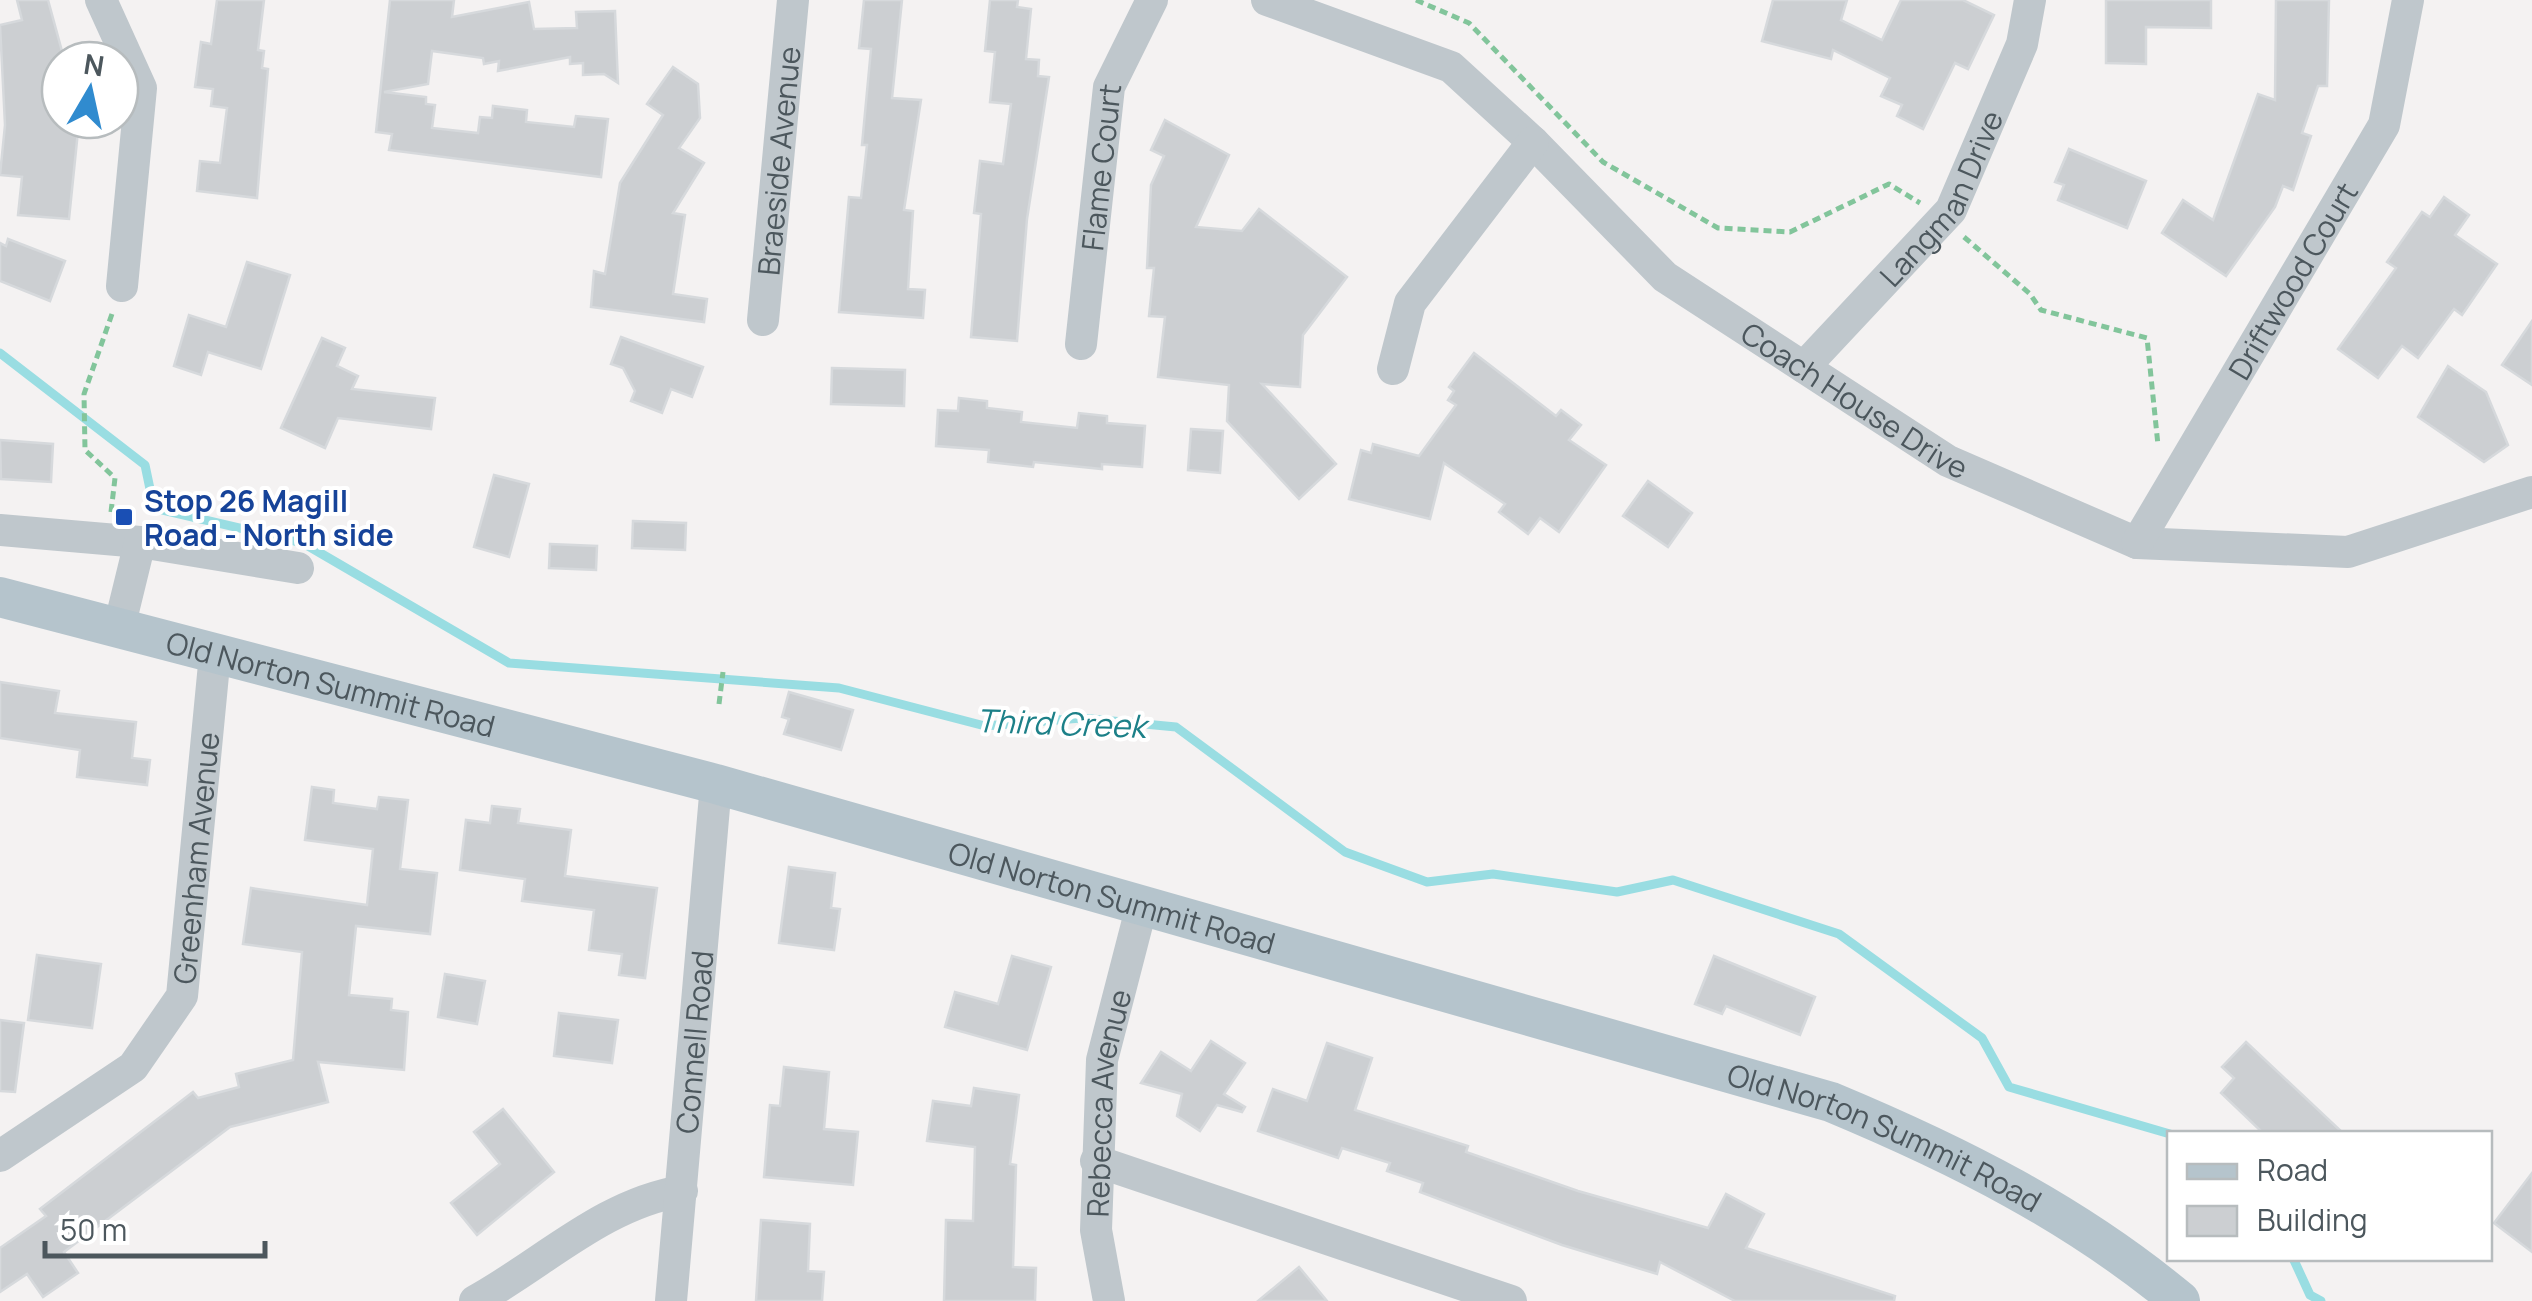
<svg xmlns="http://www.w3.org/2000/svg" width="2532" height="1301" viewBox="0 0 2532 1301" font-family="Manrope,sans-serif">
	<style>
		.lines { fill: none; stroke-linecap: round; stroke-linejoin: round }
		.stream { stroke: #99dde2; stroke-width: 9 }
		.building { fill: #cccfd2; stroke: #d6d9dc; stroke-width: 2.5 }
		.path { stroke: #82c59b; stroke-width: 5; stroke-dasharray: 8 5; stroke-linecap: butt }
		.minor { stroke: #bfc7cc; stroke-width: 32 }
		.major { stroke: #b5c4cc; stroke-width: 40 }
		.transit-dot { fill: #1a4fb4; stroke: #fff; stroke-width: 4 }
		.labels { text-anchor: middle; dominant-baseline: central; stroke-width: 8; stroke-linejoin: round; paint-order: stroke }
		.street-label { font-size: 30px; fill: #4c575d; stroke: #fff }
		.transit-label { font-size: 30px; font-weight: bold; fill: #164399; stroke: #fff; text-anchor: start }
		.water-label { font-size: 32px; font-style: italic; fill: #1c8088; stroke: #fff }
	</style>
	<rect width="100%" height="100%" fill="#f4f2f2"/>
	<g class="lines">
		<g class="stream">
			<polyline points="0,353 145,465 154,508 303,543 509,663 839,688 985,726 1081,718 1176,727 1345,852 1427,882 1493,874 1617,892 1673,880 1839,934 1982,1038 2009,1087 2170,1134"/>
			<polyline points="2293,1258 2310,1295 2321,1301"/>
		</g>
	</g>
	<g class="building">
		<polygon points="17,0 48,0 63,55 60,120 76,120 78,131 69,219 18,215 22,177 0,175 5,125 0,25 22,20"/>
		<polygon points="217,0 264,0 258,50 264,51 262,68 268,69 257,198 197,191 200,161 220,163 227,108 211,106 213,89 195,87 201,42 211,44"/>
		<polygon points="390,0 454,0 452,17 529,2 534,29 577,28 576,12 615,11 618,83 604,74 583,75 583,63 570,64 570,57 498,71 499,61 484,64 483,58 432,51 428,84 384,92 426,97 426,104 435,105 432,128 478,133 480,117 492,118 493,106 527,110 526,122 574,127 576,116 608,119 601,177 389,150 392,134 376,132"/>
		<polygon points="864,0 902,0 892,98 921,100 904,210 913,211 908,289 925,290 923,318 839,312 849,197 861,198 867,145 862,145 871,49 859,48"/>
		<polygon points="990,0 1018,0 1017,7 1031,9 1026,59 1039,60 1038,76 1049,77 1027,219 1017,341 971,337 981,214 974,213 980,161 1003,164 1011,104 990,102 995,52 985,51"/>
		<polygon points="1773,0 1847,0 1841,20 1882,40 1901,0 1963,0 1994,15 1968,69 1955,63 1923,129 1897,116 1902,105 1881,96 1890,78 1833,50 1831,59 1762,41"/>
		<polygon points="2106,0 2211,0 2211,28 2146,27 2146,64 2106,63"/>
		<polygon points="2276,0 2329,0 2327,86 2318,86 2302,133 2311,136 2293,190 2283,186 2275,207 2226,276 2162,233 2183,200 2213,220 2258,94 2275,100"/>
		<polygon points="673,67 698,84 700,118 679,148 704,163 673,213 685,215 673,294 707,299 704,322 591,307 594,271 605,274 620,183 663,115 647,104"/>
		<polygon points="1165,120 1229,155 1196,227 1242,231 1259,209 1347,277 1303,335 1300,387 1262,384 1336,464 1299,499 1227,421 1229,385 1158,377 1165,317 1149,316 1154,268 1147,268 1151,185 1164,156 1151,150"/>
		<polygon points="2069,149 2146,181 2127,228 2058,200 2064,185 2055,182"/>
		<polygon points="2444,197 2469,215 2455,235 2497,264 2462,315 2454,309 2418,358 2402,346 2378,378 2338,349 2396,268 2387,262 2422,212 2430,217"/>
		<polygon points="8,239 65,261 50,301 0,281 0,243 6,246"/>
		<polygon points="247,262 290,275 261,369 208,352 201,375 174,366 189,315 226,327"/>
		<polygon points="2532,321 2532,385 2502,365"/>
		<polygon points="621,337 703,367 692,397 671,389 662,413 631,401 635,391 623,368 611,364"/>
		<polygon points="322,338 345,348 337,366 358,376 352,389 435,398 431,429 338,418 325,448 281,428"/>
		<polygon points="1474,353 1556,416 1561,410 1581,425 1569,440 1606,465 1559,532 1540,518 1528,534 1499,512 1505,504 1444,463 1430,519 1349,499 1361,450 1371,453 1373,444 1419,456 1456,405 1448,400 1454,391 1449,387"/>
		<polygon points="2448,366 2486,392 2508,445 2484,462 2418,417"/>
		<polygon points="832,368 905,370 904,406 831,404"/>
		<polygon points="959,398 987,401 987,408 1022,412 1021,422 1077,428 1079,413 1107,416 1107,423 1145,426 1142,467 1102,464 1102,469 1034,462 1033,467 988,462 989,450 936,446 938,410 958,411"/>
		<polygon points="1191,429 1223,431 1220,473 1188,470"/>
		<polygon points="0,440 53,444 51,482 1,479"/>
		<polygon points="494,475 529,484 509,557 474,547"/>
		<polygon points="1648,481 1692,513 1668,547 1623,516"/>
		<polygon points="633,521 686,523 685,550 632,548"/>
		<polygon points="550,544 597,546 596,570 549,568"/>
		<polygon points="0,682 59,691 55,713 136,722 132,758 150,760 147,785 77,777 80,750 0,738"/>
		<polygon points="789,692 853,710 841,750 784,734 789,719 782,717"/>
		<polygon points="312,787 334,790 333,803 377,809 379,797 408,800 400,869 437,873 430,934 356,926 349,995 392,999 391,1010 408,1012 404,1070 318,1062 328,1102 230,1127 64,1252 78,1273 43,1297 27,1274 0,1292 0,1248 46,1216 40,1209 193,1092 198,1098 239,1087 236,1074 293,1060 302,952 243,944 251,888 367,905 373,849 305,840"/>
		<polygon points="492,806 520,809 518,823 571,830 565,876 657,888 645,978 619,975 622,954 589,950 594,910 522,901 525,879 460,870 466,820 490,823"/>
		<polygon points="789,867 835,873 831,908 840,909 834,950 779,943"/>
		<polygon points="37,955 101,964 92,1028 28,1020"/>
		<polygon points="1012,956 1051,967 1027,1050 945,1027 955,992 998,1004"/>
		<polygon points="1714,956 1815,997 1800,1035 1726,1006 1722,1014 1695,1004"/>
		<polygon points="445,974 485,981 477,1024 438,1017"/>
		<polygon points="559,1013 618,1020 612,1063 554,1056"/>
		<polygon points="0,1020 24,1023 15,1092 0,1091"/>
		<polygon points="1211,1041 1245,1063 1224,1094 1245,1107 1242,1112 1217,1105 1200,1131 1177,1116 1182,1094 1141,1083 1161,1052 1191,1071"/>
		<polygon points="2246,1042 2344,1134 2264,1134 2221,1093 2234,1078 2222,1067"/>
		<polygon points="1327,1043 1372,1058 1355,1110 1468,1146 1466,1152 1578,1191 1708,1228 1726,1194 1764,1214 1746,1248 1895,1296 1894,1301 1735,1301 1660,1262 1657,1274 1562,1245 1420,1192 1423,1183 1387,1171 1390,1163 1342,1148 1338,1158 1258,1131 1273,1089 1307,1101"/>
		<polygon points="784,1067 829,1072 824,1129 858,1132 853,1185 764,1177 770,1105 780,1106"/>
		<polygon points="974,1088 1019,1095 1010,1164 1016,1165 1013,1267 1036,1268 1035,1301 944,1301 946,1220 973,1221 975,1147 927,1141 933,1101 971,1106"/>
		<polygon points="503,1109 554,1172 477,1235 451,1203 500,1164 474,1132"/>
		<polygon points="2532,1173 2532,1252 2494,1223"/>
		<polygon points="761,1220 810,1224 808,1271 824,1272 822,1301 756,1301"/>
		<polygon points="1299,1267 1327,1301 1258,1301"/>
	</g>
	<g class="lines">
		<g class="path">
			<polyline points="1416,0 1469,23 1603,162 1718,228 1790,232 1889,184 1920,203"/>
			<polyline points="1964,237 2030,294 2041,310 2147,338 2158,445"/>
			<polyline points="111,512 115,478 85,450 84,394 113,311"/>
			<polyline points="719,704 723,672"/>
		</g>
		<g class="minor">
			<polyline points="101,0 141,88 122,286"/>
			<path id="s1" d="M 1267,0 L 1451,67 L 1533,142 L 1665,277 L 1948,461 L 2137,543 L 2348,552 L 2532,492"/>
			<path id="s2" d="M 763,320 L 793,0"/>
			<path id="s3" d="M 1081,344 L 1109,87 L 1152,0"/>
			<path id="s4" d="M 1804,367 L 1951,210 L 2022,44 L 2030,0"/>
			<polyline points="1393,369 1410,303 1533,142"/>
			<polyline points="0,530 140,542 298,568"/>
			<path id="s5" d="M 2137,543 L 2384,125 L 2408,0"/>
			<polyline points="119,628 140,542"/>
			<path id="s6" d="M 0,1156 L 133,1067 L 182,996 L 215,654"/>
			<polyline points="1096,1161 1511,1301"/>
			<path d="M 475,1301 C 544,1263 603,1204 682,1191"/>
			<path id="s7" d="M 671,1301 L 716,784"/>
			<path id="s8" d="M 1109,1301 L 1096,1230 L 1102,1060 L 1142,905"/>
		</g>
		<path class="major" id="s9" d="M 0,597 L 716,784 L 1831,1102 C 1958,1155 2074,1213 2180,1301"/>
	</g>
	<rect class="transit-dot" x="114" y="507" width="20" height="20" rx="5"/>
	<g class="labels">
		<g class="street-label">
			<text stroke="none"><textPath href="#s2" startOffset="160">Braeside Avenue</textPath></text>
			<text stroke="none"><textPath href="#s3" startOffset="178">Flame Court</textPath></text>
			<text stroke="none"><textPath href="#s4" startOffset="220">Langman Drive</textPath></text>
			<text stroke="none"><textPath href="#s5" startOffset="305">Driftwood Court</textPath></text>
			<text stroke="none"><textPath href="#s1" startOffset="722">Coach House Drive</textPath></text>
			<text stroke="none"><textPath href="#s9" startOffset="342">Old Norton Summit Road</textPath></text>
			<text stroke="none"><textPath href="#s6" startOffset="385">Greenham Avenue</textPath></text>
			<text stroke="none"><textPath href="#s9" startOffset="1152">Old Norton Summit Road</textPath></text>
			<text stroke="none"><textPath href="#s7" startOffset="260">Connell Road</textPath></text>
			<text stroke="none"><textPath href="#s8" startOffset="200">Rebecca Avenue</textPath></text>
			<text stroke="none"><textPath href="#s9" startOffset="1962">Old Norton Summit Road</textPath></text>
		</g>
		<g class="transit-label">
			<text x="144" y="500">Stop 26 Magill<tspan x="144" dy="34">Road - North side</tspan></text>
		</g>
		<g class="water-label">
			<text transform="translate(1061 723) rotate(2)">Third Creek</text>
		</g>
	</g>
	<rect x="2167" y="1131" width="325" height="130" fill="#ffffff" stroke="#b7bcbe" stroke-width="2.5"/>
	<rect x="2187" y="1164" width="50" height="15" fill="#b5c4cc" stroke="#b7bcbe" stroke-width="2.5"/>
	<text x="2257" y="1181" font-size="30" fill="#4c575d">Road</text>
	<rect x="2187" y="1206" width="50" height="30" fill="#cccfd2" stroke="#b7bcbe" stroke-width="2.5"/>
	<text x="2257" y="1231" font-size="30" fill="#4c575d">Building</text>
	<g transform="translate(90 90) rotate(9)"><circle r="48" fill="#ffffff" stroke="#b7bcbe" stroke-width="2.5"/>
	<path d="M0-8L18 38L0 25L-18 38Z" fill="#308bcf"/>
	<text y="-15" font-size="28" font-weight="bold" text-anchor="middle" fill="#4c575d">N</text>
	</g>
	<path d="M45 1241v15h220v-15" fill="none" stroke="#4c575d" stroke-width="5"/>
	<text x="60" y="1241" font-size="30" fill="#4c575d" stroke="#ffffff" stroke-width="8" paint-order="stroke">50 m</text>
</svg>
